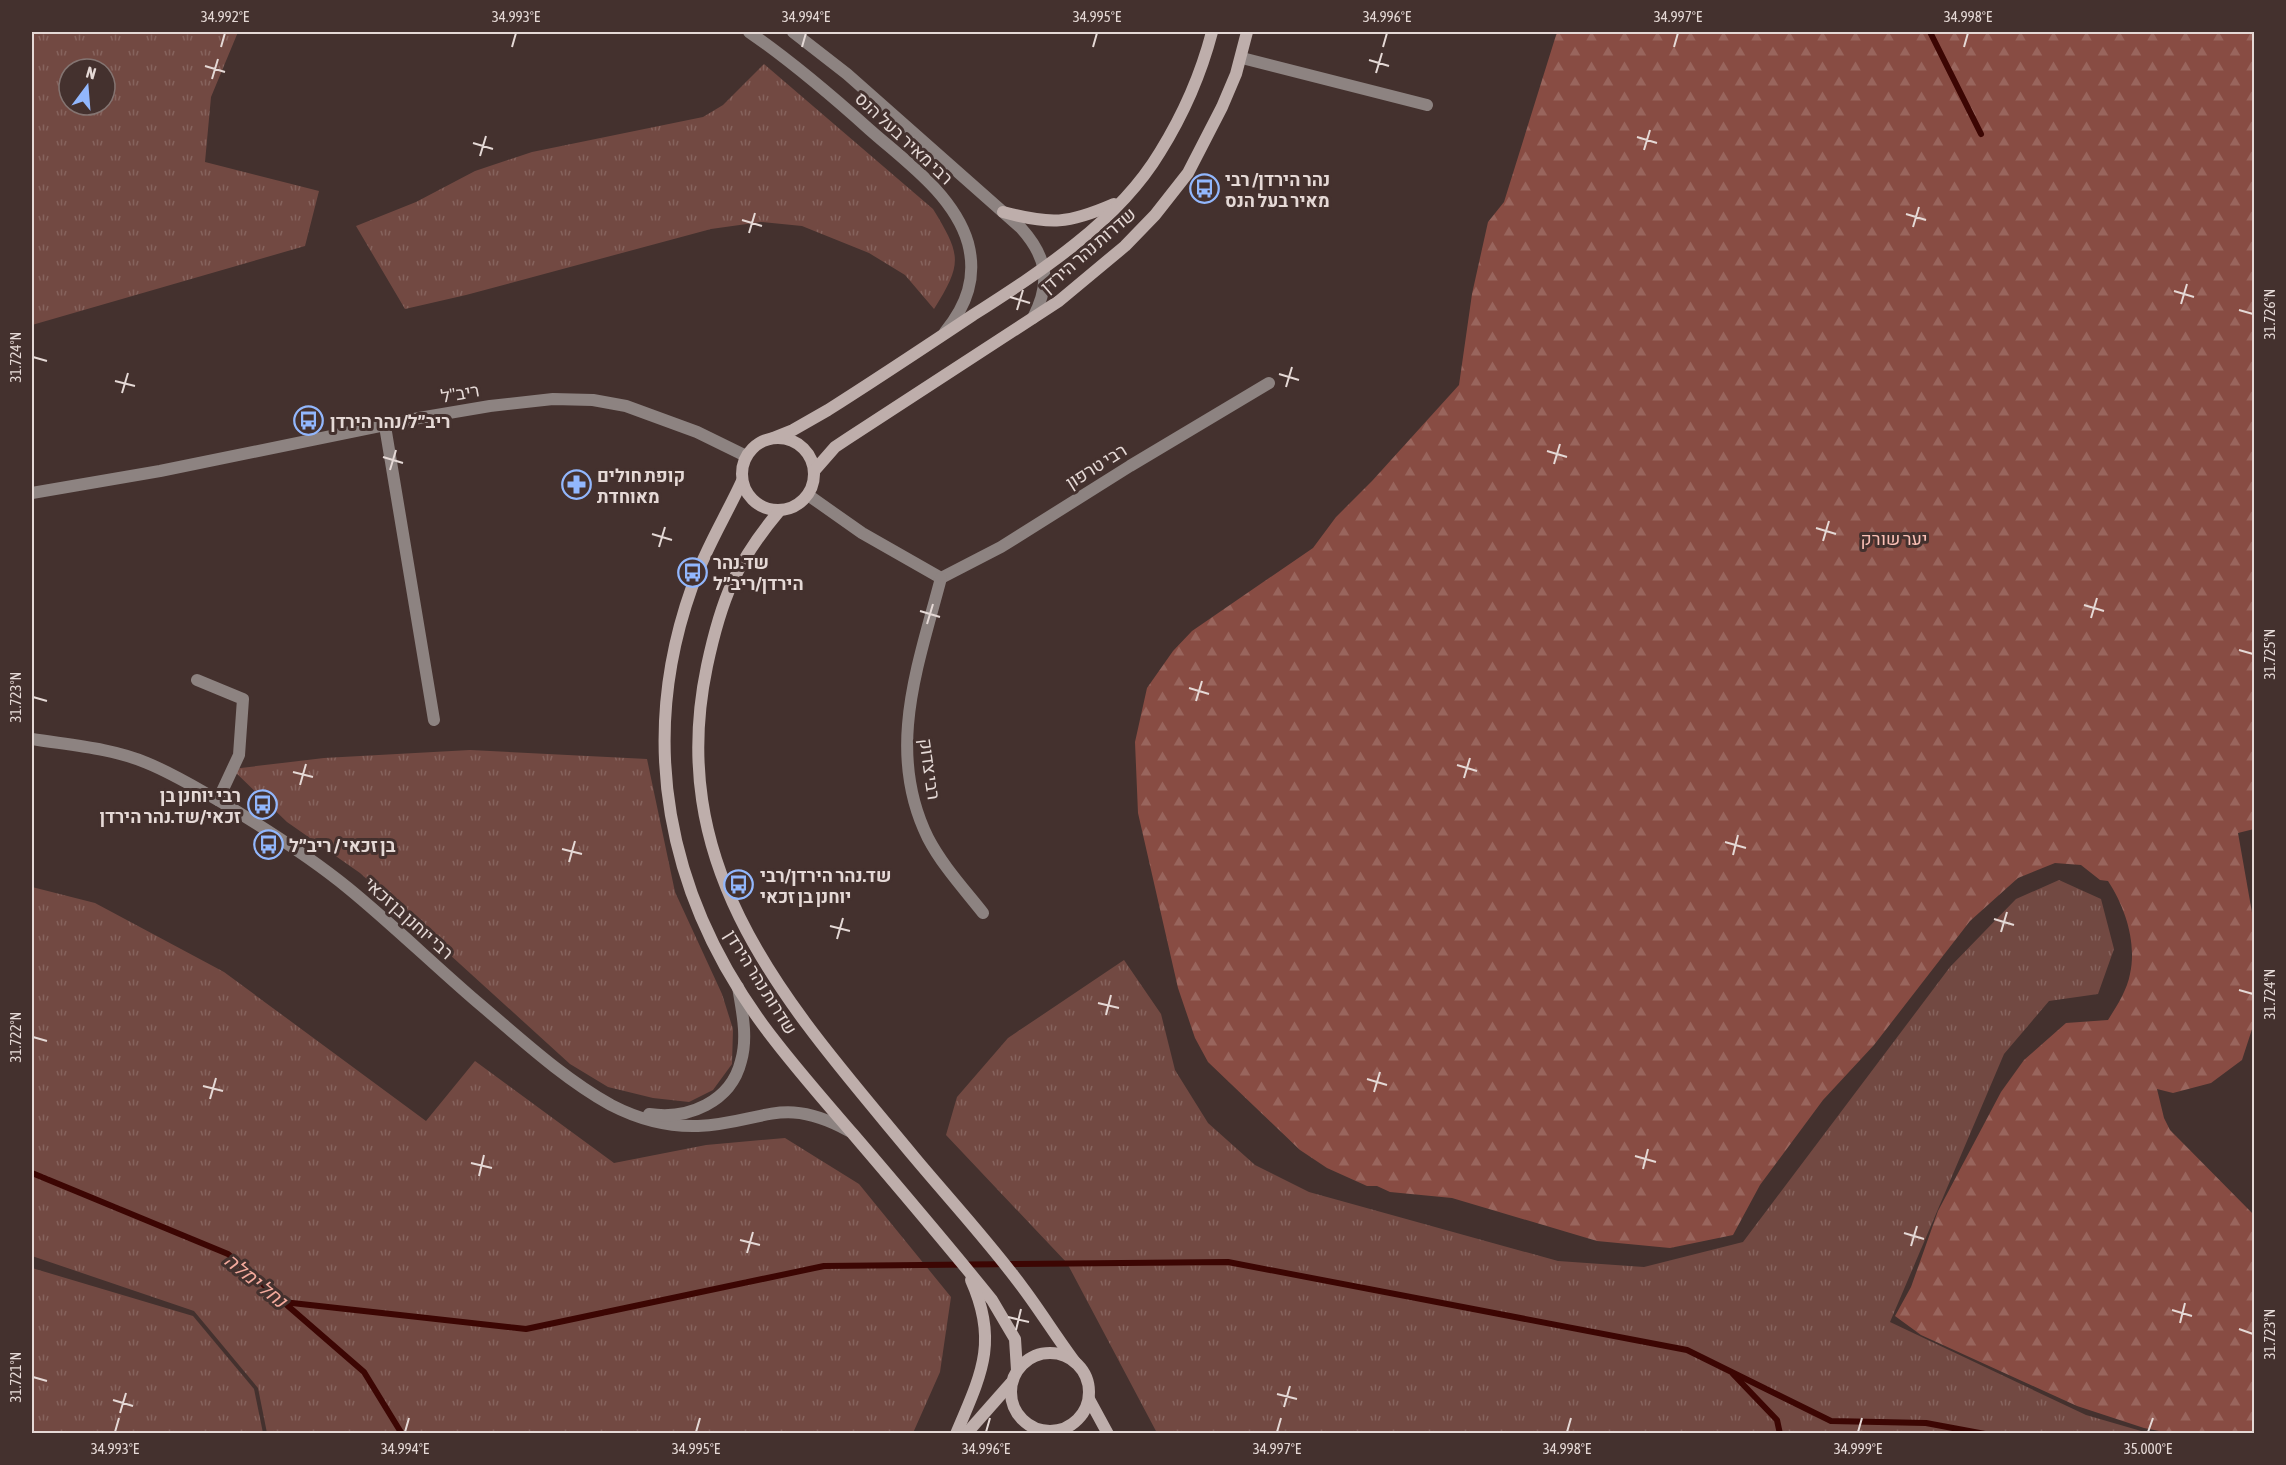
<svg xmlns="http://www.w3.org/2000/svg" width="2286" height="1465" viewBox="0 0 2286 1465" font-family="'Asap Condensed',Heebo,sans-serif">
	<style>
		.grass { fill: url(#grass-tufts); fill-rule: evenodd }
		.forest { fill: url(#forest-firs) }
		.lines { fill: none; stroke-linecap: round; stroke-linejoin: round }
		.stream { stroke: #3c0603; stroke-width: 6 }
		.street { stroke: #8d8381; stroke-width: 12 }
		.secondary { stroke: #beaeab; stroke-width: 12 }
		.ticks { fill: none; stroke: #e5d9d6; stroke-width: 2 }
		.labels { text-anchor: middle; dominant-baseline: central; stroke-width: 6; stroke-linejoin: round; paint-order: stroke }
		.street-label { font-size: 18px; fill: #e5d9d6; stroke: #44312e }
		.poi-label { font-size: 18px; font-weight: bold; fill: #e5d9d6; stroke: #44312e; text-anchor: start }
		.park-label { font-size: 18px; fill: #fbc1b7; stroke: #44312e }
		.water-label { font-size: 20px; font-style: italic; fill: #f4aa9d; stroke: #44312e }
		.neatline { fill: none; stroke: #e5d9d6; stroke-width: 2 }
		.ticks-label { font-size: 15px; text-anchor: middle; fill: #e5d9d6 }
	</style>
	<defs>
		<pattern id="grass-tufts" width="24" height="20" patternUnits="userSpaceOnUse" patternTransform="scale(1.5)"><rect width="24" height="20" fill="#724942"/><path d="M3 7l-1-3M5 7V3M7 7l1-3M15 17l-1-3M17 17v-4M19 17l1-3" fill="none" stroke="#86635d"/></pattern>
		<pattern id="forest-firs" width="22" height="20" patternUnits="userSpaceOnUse" patternTransform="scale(1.5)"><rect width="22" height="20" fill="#884c43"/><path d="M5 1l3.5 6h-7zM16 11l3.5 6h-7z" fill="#99655d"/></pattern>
	</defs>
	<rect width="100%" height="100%" fill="#44312e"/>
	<g class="grass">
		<path d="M 32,32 L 238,32 L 211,97 L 205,162 L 319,191 L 305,246 L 32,325 ZM 69,69 L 105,69 L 105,105 L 69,105 Z"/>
		<path d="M 764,64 L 933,209 C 961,255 963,263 934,309 L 905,275 L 869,253 L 802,226 L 761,222 L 711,229 L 466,295 L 405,309 L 356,226 L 416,202 L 475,171 L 532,152 L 703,117 L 723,105 Z"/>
		<polygon points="470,750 647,759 675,892 722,994 733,1029 732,1064 713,1090 689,1102 653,1098 608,1087 570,1064 360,873 287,822 232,769 324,758"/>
		<polygon points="2059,880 2101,899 2114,949 2098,994 2049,1001 2004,1054 1890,1322 2086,1415 2148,1433 1157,1433 1067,1263 946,1135 957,1097 1008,1038 1124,960 1161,1014 1175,1070 1208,1123 1255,1165 1309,1192 1558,1261 1644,1267 1743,1242 1950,967 2016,899"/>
		<polygon points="32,887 95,903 224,972 426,1121 475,1061 614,1163 706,1145 785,1138 859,1184 951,1297 940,1372 913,1433 267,1433 258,1388 194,1311 32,1256"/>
		<polygon points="32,1268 193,1316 254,1389 263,1433 32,1433"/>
	</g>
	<path class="forest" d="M 1557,32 L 2254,32 L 2254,829 L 2238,833 L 2254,924 L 2254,1023 L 2242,1060 L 2211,1083 L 2173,1093 L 2157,1089 L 2164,1118 L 2170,1130 L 2254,1215 L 2254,1433 L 2169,1433 L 2144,1428 L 2077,1406 L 1921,1335 L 1895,1316 L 1911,1287 L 1938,1211 L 2001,1092 L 2024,1060 L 2066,1023 L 2108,1020 C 2117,1006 2127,990 2130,974 C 2137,942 2125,907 2108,881 L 2100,880 L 2081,865 L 2055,863 L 2018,878 L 1970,921 L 1874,1045 L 1823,1100 L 1760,1185 L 1733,1235 L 1670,1248 L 1597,1241 L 1452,1198 L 1390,1192 L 1377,1186 L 1367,1186 L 1327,1168 L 1300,1150 L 1208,1062 L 1195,1038 L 1178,988 L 1138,813 L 1135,742 L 1147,688 L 1173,651 L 1192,631 L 1313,548 L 1336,517 L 1372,481 L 1459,385 L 1472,294 L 1488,222 L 1504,202 Z"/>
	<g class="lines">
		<g class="stream">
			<polyline points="1930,32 1981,134"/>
			<polyline points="32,1173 228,1254 364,1372 402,1434"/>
			<polyline points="283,1302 526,1329 824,1266 1228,1262 1687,1350 1831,1421 1926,1423 1985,1434"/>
			<polyline points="1733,1374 1777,1420 1780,1434"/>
		</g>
		<g class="street">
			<path d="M 749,32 C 791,61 831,95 870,130 C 905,161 954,195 968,243 C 977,277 967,305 945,332"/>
			<path d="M 793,32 L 847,74 L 1021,228 C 1048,258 1051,283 1033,318"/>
			<polyline points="1242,58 1427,105"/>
			<polyline points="385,426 434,720"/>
			<polyline points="32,493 160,471 419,418 490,406 553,399 593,400 626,406 697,432 746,456"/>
			<polyline points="808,495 862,533 941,578"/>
			<polyline points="941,578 1001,547 1130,466 1269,383"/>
			<path d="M 941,578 C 918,666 885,751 928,838 C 942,865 964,889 983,913"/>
			<polyline points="197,680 243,699 239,755 218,800"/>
			<path d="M 32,739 C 69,745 112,748 147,763 C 174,774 198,789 223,803 C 266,829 309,856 348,888 C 392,924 433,964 476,1001 C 519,1037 561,1077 611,1105 C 638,1119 667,1127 698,1126 C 763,1123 782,1094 849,1131"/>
			<path d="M 649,1114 C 688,1120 731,1102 741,1061 C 748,1037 742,1011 738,987"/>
		</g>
		<g class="secondary">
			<path d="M 1003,212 C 1051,225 1068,224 1114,204"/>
			<circle cx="778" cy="474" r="36"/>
			<path d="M 773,438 L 793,430 L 828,410 C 877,379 925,347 973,315 C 1040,272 1118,222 1160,152 C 1183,115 1201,74 1212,32"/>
			<polyline points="814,471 835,447 847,439 1059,301 1125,246 1155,215 1188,173 1222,107 1236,74 1247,32"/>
			<path d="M 742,481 C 726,516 705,549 692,587 C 637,741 667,894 763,1025 C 791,1063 822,1098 853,1134 C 900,1189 947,1244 992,1300 L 1015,1339 L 1017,1370"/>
			<path d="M 780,510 C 736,562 721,600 707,666 C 663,875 793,1010 915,1158 C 951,1201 990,1243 1023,1288 C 1041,1312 1057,1338 1075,1362"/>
			<circle cx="1050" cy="1392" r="39"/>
			<polyline points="1089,1399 1108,1434"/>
			<path d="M 956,1434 C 981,1375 999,1342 971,1280"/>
			<polyline points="966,1434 1011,1383"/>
		</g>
	</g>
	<path class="ticks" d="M 221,47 L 225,33M 512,47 L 516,33M 802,47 L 806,33M 1093,47 L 1097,33M 1383,47 L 1387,33M 1674,47 L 1678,33M 1964,47 L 1968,33M 1369,60 L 1389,66M 205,66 L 225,72M 1376,73 L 1382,53M 212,79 L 218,59M 1637,137 L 1657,143M 473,143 L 493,149M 1644,150 L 1650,130M 480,156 L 486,136M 1906,214 L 1926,220M 742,220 L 762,226M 1913,227 L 1919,207M 749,233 L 755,213M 2174,291 L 2194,297M 1010,297 L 1030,303M 2181,304 L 2187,284M 1017,310 L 1023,290M 2239,310 L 2253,314M 33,357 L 47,361M 1279,374 L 1299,380M 115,381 L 135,386M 1286,387 L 1292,367M 122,393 L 128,373M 1547,451 L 1567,457M 383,457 L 403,463M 1554,464 L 1560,444M 390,470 L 396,450M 1816,528 L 1836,534M 652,534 L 672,540M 1823,541 L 1829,521M 659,547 L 665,527M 2084,605 L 2104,611M 920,611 L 940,617M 2091,618 L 2097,598M 927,624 L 933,604M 2239,650 L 2253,654M 1189,688 L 1209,694M 33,697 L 47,701M 1196,701 L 1202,681M 1457,765 L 1477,771M 293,772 L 313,777M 1464,778 L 1470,758M 300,785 L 306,764M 1725,842 L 1746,848M 562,849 L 582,854M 1733,855 L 1738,835M 569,862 L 575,841M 1994,919 L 2014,925M 830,926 L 850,931M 2001,932 L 2007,912M 837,939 L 843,918M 2239,990 L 2253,994M 1098,1003 L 1119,1008M 1106,1015 L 1111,995M 33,1037 L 47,1041M 1367,1079 L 1387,1085M 203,1086 L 223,1091M 1374,1092 L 1380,1072M 210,1099 L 216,1078M 1635,1156 L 1656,1162M 471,1163 L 492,1168M 1643,1169 L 1648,1149M 479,1176 L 484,1155M 1904,1233 L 1924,1239M 740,1240 L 760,1245M 1911,1246 L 1917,1226M 747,1253 L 753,1232M 2172,1310 L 2192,1316M 1008,1317 L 1029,1322M 2180,1323 L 2185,1303M 2239,1329 L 2253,1334M 1016,1330 L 1021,1309M 33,1377 L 47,1381M 1277,1394 L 1297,1399M 113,1400 L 133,1406M 1284,1407 L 1290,1386M 120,1413 L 126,1393M 115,1432 L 119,1418M 405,1432 L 409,1418M 696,1432 L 700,1418M 986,1432 L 990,1418M 1277,1432 L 1281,1418M 1567,1432 L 1571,1418M 1858,1432 L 1862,1418M 2148,1432 L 2153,1418"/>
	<defs>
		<symbol id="bus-ring" viewBox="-11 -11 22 22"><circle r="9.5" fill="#44312e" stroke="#92b7fd" stroke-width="1.5"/><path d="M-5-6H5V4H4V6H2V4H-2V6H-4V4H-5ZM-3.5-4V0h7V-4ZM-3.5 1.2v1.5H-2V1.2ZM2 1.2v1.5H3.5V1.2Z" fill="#92b7fd"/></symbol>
		<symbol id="pharmacy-ring" viewBox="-11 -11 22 22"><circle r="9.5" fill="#44312e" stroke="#92b7fd" stroke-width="1.5"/><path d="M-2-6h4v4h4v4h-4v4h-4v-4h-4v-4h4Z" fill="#92b7fd"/></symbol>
	</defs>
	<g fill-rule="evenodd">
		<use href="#bus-ring" x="1188" y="172" width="33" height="33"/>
		<use href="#bus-ring" x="292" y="404" width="33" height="33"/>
		<use href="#pharmacy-ring" x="560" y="468" width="33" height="33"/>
		<use href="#bus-ring" x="676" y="556" width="33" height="33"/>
		<use href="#bus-ring" x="246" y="788" width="33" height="33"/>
		<use href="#bus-ring" x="252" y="828" width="33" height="33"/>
		<use href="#bus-ring" x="722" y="868" width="33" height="33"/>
	</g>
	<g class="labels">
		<g class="street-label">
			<text transform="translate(904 138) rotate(43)">רבי מאיר בעל הנס</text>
			<text transform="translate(1088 250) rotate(-41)">שדרות נהר הירדן</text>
			<text transform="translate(460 393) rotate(-10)">ריב"ל</text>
			<text transform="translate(1096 466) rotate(-32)">רבי טרפון</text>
			<text transform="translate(930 769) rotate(82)">רבי צדוק</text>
			<text transform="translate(409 918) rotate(42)">רבי יוחנן בן זכאי</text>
			<text transform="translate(761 982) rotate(58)">שדרות נהר הירדן</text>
		</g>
		<g class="poi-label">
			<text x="1225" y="179">נהר הירדן/ רבי<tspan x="1225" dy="21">מאיר בעל הנס</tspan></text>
			<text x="330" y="421">ריב״ל/נהר הירדן</text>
			<text x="597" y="475">קופת חולים<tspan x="597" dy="21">מאוחדת</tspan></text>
			<text x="713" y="562">שד.נהר<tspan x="713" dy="21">הירדן/ריב״ל</tspan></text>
			<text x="241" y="795" text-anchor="end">רבי יוחנן בן<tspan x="241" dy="21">זכאי/שד.נהר הירדן</tspan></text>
			<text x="289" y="845">בן זכאי / ריב״ל</text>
			<text x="760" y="875">שד.נהר הירדן/רבי<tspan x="760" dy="21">יוחנן בן זכאי</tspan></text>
		</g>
		<g class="park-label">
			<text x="1894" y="538">יער שורק</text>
		</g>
		<g class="water-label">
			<text transform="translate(256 1280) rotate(39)">נחל ימלה</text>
		</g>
	</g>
	<rect width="2286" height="1465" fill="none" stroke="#44312e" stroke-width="66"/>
	<g transform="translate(87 87) rotate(16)"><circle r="28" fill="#44312e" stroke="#847471" stroke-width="1.5"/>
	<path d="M0-4.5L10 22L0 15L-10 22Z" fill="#92b7fd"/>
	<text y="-9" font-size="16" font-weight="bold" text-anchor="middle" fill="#e5d9d6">N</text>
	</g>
	<rect x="33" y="33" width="2220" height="1399" class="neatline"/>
	<g class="ticks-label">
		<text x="225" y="22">34.992°E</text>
		<text x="516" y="22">34.993°E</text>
		<text x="806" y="22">34.994°E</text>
		<text x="1097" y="22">34.995°E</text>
		<text x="1387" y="22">34.996°E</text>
		<text x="1678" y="22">34.997°E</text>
		<text x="1968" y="22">34.998°E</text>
		<text transform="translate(2270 314) rotate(-90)" y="5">31.726°N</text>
		<text transform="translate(16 357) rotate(-90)" y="5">31.724°N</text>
		<text transform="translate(2270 654) rotate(-90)" y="5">31.725°N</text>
		<text transform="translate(16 697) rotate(-90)" y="5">31.723°N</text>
		<text transform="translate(2270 994) rotate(-90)" y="5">31.724°N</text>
		<text transform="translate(16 1037) rotate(-90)" y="5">31.722°N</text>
		<text transform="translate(2270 1334) rotate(-90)" y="5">31.723°N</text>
		<text transform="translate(16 1377) rotate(-90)" y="5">31.721°N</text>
		<text x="115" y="1454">34.993°E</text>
		<text x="405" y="1454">34.994°E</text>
		<text x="696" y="1454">34.995°E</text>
		<text x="986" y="1454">34.996°E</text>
		<text x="1277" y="1454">34.997°E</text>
		<text x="1567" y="1454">34.998°E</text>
		<text x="1858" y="1454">34.999°E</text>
		<text x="2148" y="1454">35.000°E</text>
	</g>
</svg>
